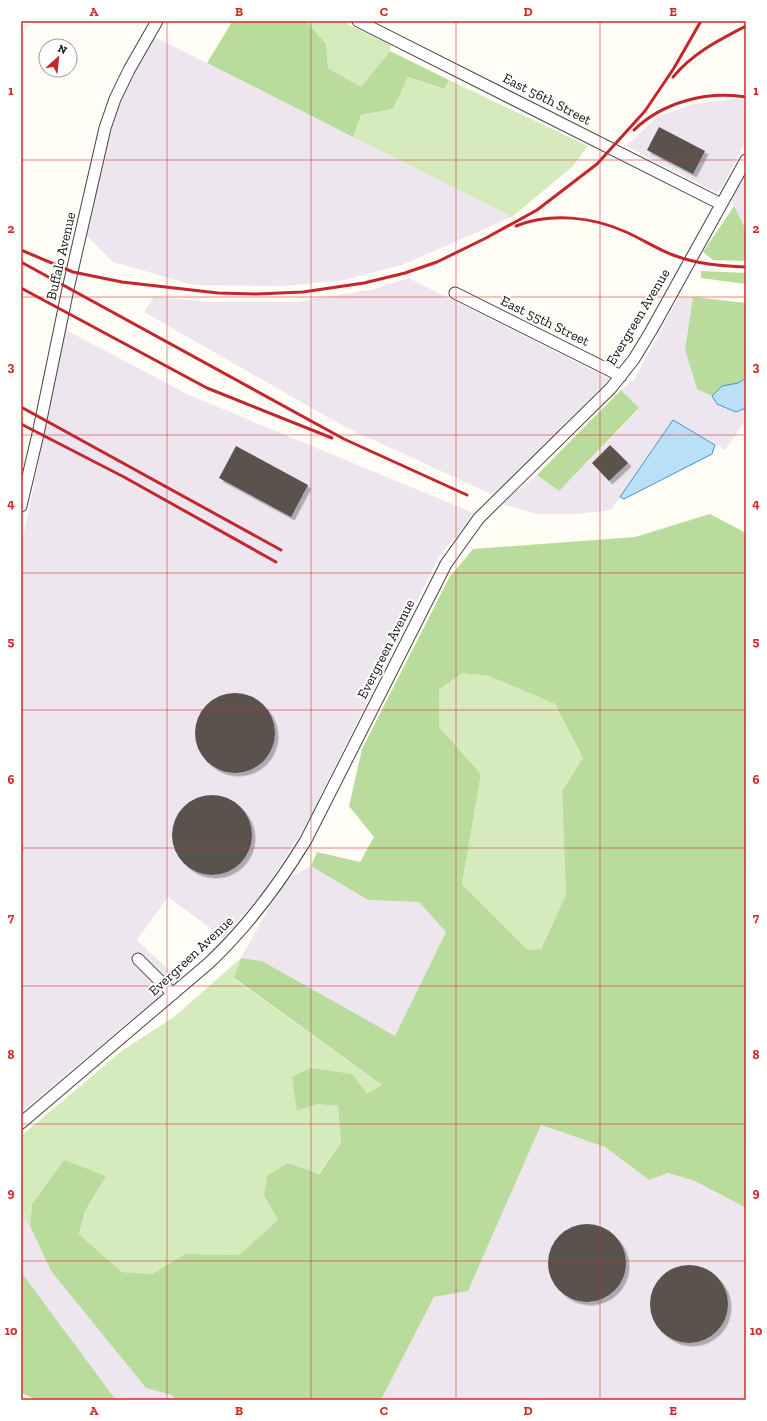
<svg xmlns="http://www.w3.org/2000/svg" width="767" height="1421" viewBox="0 0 767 1421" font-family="'Zilla Slab',serif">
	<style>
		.industrial { fill: #eee6ef }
		.green { fill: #d5ebbd }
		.forest { fill: #b9dc9c; fill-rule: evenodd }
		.water { fill: #b9e0f7; stroke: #3f96cf }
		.building { fill: #5a524d; filter: url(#shadow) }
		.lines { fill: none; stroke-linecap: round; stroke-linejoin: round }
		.minor-casing { stroke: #444; stroke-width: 13 }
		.minor { stroke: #fff; stroke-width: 11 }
		.rail { stroke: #c4262e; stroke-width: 3 }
		.grid { fill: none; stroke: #d62828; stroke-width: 1; stroke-opacity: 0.55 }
		.labels { text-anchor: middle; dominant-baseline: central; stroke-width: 4; stroke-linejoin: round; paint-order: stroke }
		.street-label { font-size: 14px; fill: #111; stroke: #fff }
		.neatline { fill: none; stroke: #d62828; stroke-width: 1.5 }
		.grid-label { font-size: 13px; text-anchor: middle; font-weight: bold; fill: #d62828 }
	</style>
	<defs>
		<filter id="shadow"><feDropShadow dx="3.5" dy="3.5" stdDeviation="0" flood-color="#0004"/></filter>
	</defs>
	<rect width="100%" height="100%" fill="#fffdf5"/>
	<g class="industrial">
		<polygon points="155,37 512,217 402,265 344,280 285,286 194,285 113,262 86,235 114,118 128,85"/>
		<polygon points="735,99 746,101 746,140 721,190 715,192 626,146 657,117 694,104"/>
		<polygon points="746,173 746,230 731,200"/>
		<polygon points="409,278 609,379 493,495 343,426 144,312 154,297 211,302 296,302 375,289"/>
		<polygon points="693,297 685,350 697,389 712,396 717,404 736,412 746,408 746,420 725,450 673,420 611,510 578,514 537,514 503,504 511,495 537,475 559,491 639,409 621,390 634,380 678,298"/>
		<polygon points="66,330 189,395 476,514 440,555 305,827 264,891 224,938 168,897 137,940 179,980 21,1112 21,547"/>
		<polygon points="311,866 368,900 419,902 446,932 395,1037 262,961 241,958 271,904 290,877"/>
		<polygon points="541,1125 605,1147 649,1180 668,1173 695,1181 746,1208 746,1400 381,1400 434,1297 468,1291"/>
		<polygon points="21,1216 30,1226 51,1271 146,1388 173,1395 175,1400 116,1400 21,1272"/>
	</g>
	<g class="green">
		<polygon points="306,21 341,21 391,45 390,51 361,87 328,68 326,44"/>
		<polygon points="408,77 443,89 449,80 588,146 572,167 512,217 353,137 361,115 393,109"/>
		<polygon points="462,673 489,676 555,704 583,758 562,791 566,895 541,949 528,950 462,884 481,774 439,727 439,690"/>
		<polygon points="241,958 234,979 382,1085 367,1094 317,1104 338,1106 341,1143 318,1174 288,1163 264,1196 278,1220 239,1255 185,1254 152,1274 122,1272 79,1234 85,1211 106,1176 64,1161 32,1204 30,1226 21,1216 21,1136 123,1050 174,1017"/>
	</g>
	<g class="forest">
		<polygon points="230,21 306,21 326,44 328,68 361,87 390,51 449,80 444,89 408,77 393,109 361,115 353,137 207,63 232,22"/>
		<polygon points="734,206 746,230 746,261 713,260 703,252"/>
		<polygon points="701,271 746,273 746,284 701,278"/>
		<polygon points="693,297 746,303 746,378 738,383 722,386 712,396 697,389 685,350"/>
		<polygon points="621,390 639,408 559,491 537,475"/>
		<path d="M 710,514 L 746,533 L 746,1208 L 695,1181 L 668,1173 L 649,1180 L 605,1147 L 541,1125 L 468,1291 L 434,1297 L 381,1400 L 175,1400 L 172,1395 L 146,1388 L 51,1271 L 30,1226 L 32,1204 L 64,1160 L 106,1176 L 85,1211 L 79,1234 L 122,1272 L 152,1274 L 185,1254 L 239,1255 L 278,1220 L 264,1196 L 267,1176 L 288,1163 L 319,1174 L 341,1143 L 338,1106 L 317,1104 L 297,1111 L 292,1077 L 311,1068 L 352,1074 L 367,1094 L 382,1085 L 234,978 L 241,958 L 262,961 L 395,1036 L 446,932 L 419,902 L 368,900 L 311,866 L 317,852 L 360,862 L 374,837 L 349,806 L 362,749 L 449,578 L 473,549 L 635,537 ZM 462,673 L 489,676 L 555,704 L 583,758 L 562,791 L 566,895 L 541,949 L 528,950 L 462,884 L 481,774 L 439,727 L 439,690 Z"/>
		<polygon points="21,1272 116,1400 37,1400 21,1393"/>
	</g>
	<g class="water">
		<polygon points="746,378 746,408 736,412 717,404 712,396 722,386 738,383"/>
		<polygon points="673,420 715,445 712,454 624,499 620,497"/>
	</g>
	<g class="building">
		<polygon points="659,127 705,151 693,174 647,150"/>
		<polygon points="610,445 628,463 609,481 592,463"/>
		<polygon points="236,446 308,485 291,517 219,478"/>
		<circle cx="235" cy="733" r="40"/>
		<circle cx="212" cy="835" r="40"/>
		<circle cx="587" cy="1263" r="39"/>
		<circle cx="689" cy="1304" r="39"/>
	</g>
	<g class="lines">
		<defs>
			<g id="minor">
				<polyline points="358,21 721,204"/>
				<polyline points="455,293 621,376"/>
				<polyline points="21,506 38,434 68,289 105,128 115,99 129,70 157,21"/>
				<polyline points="138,959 173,994"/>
				<path d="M 21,1123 L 209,963 C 248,926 278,886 306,840 L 446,564 L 479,518 L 611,388 L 634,359 L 651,331 L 746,160"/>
			</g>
		</defs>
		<use href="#minor" class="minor-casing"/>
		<use href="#minor" class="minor"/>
		<g class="rail">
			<path d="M 673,77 C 693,53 719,40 746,26"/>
			<path d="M 634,130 C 663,102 706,91 746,97"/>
			<path d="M 516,226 C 551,212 593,217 626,232 C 642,239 657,249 673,255 C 697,264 721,266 746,267"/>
			<polyline points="21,250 73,272 122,282 218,293 257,294 303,292 364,283 405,273 437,262 486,238 537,210 597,164 645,111 674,68 701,21"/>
			<polyline points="21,262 344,439 467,495"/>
			<polyline points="21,288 207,388 332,438"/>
			<polyline points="21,407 281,550"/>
			<polyline points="21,424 124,477 276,562"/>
		</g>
	</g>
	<path class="grid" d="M 167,21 L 167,1400M 311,21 L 311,1400M 456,21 L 456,1400M 600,21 L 600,1400M 21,160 L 746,160M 21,297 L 746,297M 21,435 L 746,435M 21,573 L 746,573M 21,710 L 746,710M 21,848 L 746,848M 21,986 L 746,986M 21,1124 L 746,1124M 21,1261 L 746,1261"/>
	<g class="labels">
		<g class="street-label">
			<text transform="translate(547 99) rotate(27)">East 56th Street</text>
			<text transform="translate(61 256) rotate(-77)">Buffalo Avenue</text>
			<text transform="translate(638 317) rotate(-59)">Evergreen Avenue</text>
			<text transform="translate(545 321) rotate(26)">East 55th Street</text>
			<text transform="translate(386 649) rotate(-63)">Evergreen Avenue</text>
			<text transform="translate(191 956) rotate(-43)">Evergreen Avenue</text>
		</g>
	</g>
	<rect width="767" height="1421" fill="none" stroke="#ffffff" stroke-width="44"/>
	<g transform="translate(58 58) rotate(27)"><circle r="19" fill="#ffffff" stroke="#a0a0a0"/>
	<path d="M0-3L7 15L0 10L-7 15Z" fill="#c4262e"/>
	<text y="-6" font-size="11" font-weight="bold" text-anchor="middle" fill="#111111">N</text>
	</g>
	<rect x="22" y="22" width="723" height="1377" class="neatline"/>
	<g class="grid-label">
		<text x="94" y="16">A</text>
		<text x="239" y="16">B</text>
		<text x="384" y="16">C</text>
		<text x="528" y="16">D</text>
		<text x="673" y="16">E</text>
		<text x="11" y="95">1</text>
		<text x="756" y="95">1</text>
		<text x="11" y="233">2</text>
		<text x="756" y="233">2</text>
		<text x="11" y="371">3</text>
		<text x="756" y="371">3</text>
		<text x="11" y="508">4</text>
		<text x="756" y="508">4</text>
		<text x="11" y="646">5</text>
		<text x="756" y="646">5</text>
		<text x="11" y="784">6</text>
		<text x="756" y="784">6</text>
		<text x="11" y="922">7</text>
		<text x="756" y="922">7</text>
		<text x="11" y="1059">8</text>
		<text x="756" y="1059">8</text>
		<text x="11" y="1197">9</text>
		<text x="756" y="1197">9</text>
		<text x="11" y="1335">10</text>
		<text x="756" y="1335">10</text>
		<text x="94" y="1415">A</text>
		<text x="239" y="1415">B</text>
		<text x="384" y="1415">C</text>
		<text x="528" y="1415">D</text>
		<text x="673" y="1415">E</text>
	</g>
</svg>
